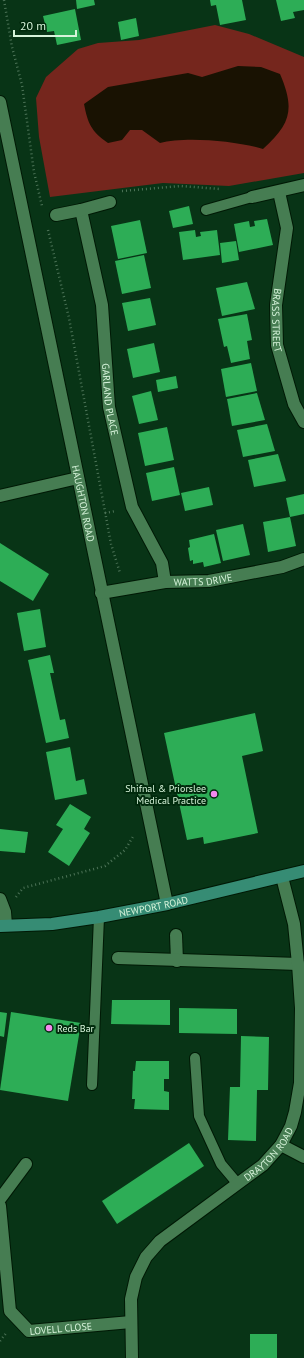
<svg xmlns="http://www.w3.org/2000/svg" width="304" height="1358" viewBox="0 0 304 1358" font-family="'PT Sans',sans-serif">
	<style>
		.green { fill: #75261d }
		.water { fill: #191202 }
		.building { fill: #2dad56 }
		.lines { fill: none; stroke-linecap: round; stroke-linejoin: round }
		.service-casing { stroke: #001905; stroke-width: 12 }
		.minor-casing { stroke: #001905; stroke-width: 14 }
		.secondary-casing { stroke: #001905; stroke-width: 14 }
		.path { stroke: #4c7357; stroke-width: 2.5; stroke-dasharray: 1 3; stroke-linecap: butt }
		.service { stroke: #467d52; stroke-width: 10 }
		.minor { stroke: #467d52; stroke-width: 12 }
		.secondary { stroke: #368c74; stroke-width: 12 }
		.poi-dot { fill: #f589ee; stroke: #002a0c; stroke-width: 1.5 }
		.labels { text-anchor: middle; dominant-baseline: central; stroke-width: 4; stroke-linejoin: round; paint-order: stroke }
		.street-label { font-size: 10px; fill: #d7f4db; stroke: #002a0c }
		.poi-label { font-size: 10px; fill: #d7f4db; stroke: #002a0c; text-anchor: end }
	</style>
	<rect width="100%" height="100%" fill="#083416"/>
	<polygon class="green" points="215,25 249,34 304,57 304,173 229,186 163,183 50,197 39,137 36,98 46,77 78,49 98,43 139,40"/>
	<path class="water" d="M 238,66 L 261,67 L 280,74 C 295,109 291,124 263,149 C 238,141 185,136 160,143 L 142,130 L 130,130 L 122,140 L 108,143 C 91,131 88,124 84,104 L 108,87 L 188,73 L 202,77 Z"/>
	<g class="building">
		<polygon points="76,0 94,0 95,5 77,9"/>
		<polygon points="210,0 242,0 246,20 220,25 216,5 211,6"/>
		<polygon points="276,0 304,0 304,10 293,12 295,18 281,21"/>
		<polygon points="75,9 81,40 57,45 54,31 47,32 43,16"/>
		<polygon points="136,18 139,36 121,40 118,22"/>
		<polygon points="189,206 193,224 173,228 169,211"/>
		<polygon points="267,219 273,245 239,252 234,224 249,221 250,227 255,226 254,221"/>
		<polygon points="140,220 147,253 118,259 111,226"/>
		<polygon points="195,230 196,237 201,236 200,232 217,230 220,255 183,260 179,232"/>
		<polygon points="236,241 239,260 222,263 220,243"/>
		<polygon points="144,255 151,288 122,294 115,261"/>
		<polygon points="247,282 255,309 222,316 216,288"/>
		<polygon points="150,298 156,325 128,331 122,303"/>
		<polygon points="247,314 252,340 247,341 250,359 231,363 227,346 224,347 218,319"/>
		<polygon points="154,343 160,372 133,378 127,349"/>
		<polygon points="251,363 257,391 226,397 221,369"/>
		<polygon points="176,376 178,388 158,392 156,380"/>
		<polygon points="151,391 158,420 139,424 132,396"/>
		<polygon points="257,393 265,420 232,426 227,399"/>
		<polygon points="267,424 275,451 243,457 237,430"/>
		<polygon points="167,427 174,460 145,466 138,433"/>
		<polygon points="278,454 286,481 254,487 248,460"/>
		<polygon points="174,467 180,495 152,501 146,473"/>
		<polygon points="209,487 213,505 185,511 181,493"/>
		<polygon points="304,494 304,514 290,517 286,498"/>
		<polygon points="290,517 296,546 268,552 263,522"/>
		<polygon points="243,524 250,555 223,561 216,530"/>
		<polygon points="214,534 221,563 204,567 203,562 193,564 193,560 190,561 188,548 190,547 189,540"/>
		<polygon points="0,543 49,574 33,601 0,581"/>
		<polygon points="40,609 46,647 24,651 17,613"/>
		<polygon points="50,655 54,673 50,673 60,720 65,719 69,738 46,743 28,660"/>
		<polygon points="255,713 263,751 242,756 258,833 204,844 203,837 187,840 164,733"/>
		<polygon points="70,747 76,781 84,779 87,794 55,800 46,752"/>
		<polygon points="70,804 91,817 84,829 90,833 69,866 48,852 63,829 56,825"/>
		<polygon points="0,829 28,832 25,853 0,851"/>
		<polygon points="112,1000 170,1000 170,1025 111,1024"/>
		<polygon points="179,1008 237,1009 237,1034 179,1033"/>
		<polygon points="0,1012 7,1013 4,1037 0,1036"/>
		<polygon points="11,1012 81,1023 68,1101 0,1090"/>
		<polygon points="241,1036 269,1037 268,1090 257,1090 256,1141 228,1140 230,1087 240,1087"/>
		<polygon points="136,1061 169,1061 169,1079 164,1079 164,1091 169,1092 169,1110 134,1109 135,1099 132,1099 133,1071 135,1071"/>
		<polygon points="189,1143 204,1166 117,1224 102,1201"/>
		<rect x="250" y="1334" width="27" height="24"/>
	</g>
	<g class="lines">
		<defs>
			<g id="service">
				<polyline points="206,210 252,197"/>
				<polyline points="195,1058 199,1116 221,1164 237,1183"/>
				<polyline points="92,1085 99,917"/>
			</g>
			<g id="minor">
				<path id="s1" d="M 0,102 L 167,904"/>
				<path id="s2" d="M 279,192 L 287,228 L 276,305 L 277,345 L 294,404 L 304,422"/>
				<polyline points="252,197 304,185"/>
				<path id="s3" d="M 81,210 L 102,305 L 109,407 L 132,507 L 162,563 L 165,582"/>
				<polyline points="56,215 81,210 110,202"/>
				<polyline points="0,496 78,478"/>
				<path id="s4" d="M 101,593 L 165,582 L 209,581 L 282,567 L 304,559"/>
				<polyline points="0,899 5,912 6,925"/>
				<polyline points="176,935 177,961"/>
				<polyline points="118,958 298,964"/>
				<polyline points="281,1145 304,1157"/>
				<polyline points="0,1199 26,1164"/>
				<path id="s5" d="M 0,1206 L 10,1311 L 29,1331 L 131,1322"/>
				<path id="s6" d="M 132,1358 L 131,1299 L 136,1277 L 146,1257 L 160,1241 L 263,1165 L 281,1145 L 291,1126 L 295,1112 L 300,1083 L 301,1008 L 298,964 L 294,924 L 282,877"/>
			</g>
			<g id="secondary">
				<path id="s7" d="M 0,926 L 52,924 L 99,917 L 167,904 L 304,871"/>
			</g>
		</defs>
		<use href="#service" class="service-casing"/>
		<use href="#minor" class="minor-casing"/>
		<use href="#secondary" class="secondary-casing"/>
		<g class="path">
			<polyline points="4,0 12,47 22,85 34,172 42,206"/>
			<polyline points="122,191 181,186 220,189"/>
			<polyline points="48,230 69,318 111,544 120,573"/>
			<polyline points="105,513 116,511"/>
			<polyline points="16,897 23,888 105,866 125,850 134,835"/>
			<polyline points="0,1341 7,1332"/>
		</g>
		<use href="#service" class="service"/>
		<use href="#minor" class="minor"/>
		<use href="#secondary" class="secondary"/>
	</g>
	<g class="poi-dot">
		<circle cx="214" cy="794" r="4"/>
		<circle cx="49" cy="1028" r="4"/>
	</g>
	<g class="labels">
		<g class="street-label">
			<text stroke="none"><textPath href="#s2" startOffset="130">BRASS STREET</textPath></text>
			<text stroke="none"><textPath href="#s3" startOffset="192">GARLAND PLACE</textPath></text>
			<text stroke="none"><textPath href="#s1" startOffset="410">HAUGHTON ROAD</textPath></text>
			<text stroke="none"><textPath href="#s4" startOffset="103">WATTS DRIVE</textPath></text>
			<text stroke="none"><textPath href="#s7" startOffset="155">NEWPORT ROAD</textPath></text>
			<text stroke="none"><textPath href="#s6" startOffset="265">DRAYTON ROAD</textPath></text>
			<text stroke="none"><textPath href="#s5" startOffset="165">LOVELL CLOSE</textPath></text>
		</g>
		<g class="poi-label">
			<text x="206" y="788">Shifnal &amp; Priorslee<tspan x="206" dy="12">Medical Practice</tspan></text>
			<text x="57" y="1028" text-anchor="start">Reds Bar</text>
		</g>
	</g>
	<path d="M14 30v6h62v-6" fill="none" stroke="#d7f4db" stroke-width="2"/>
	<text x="20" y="30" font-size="12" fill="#d7f4db" stroke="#002a0c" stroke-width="3" paint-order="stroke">20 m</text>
</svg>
